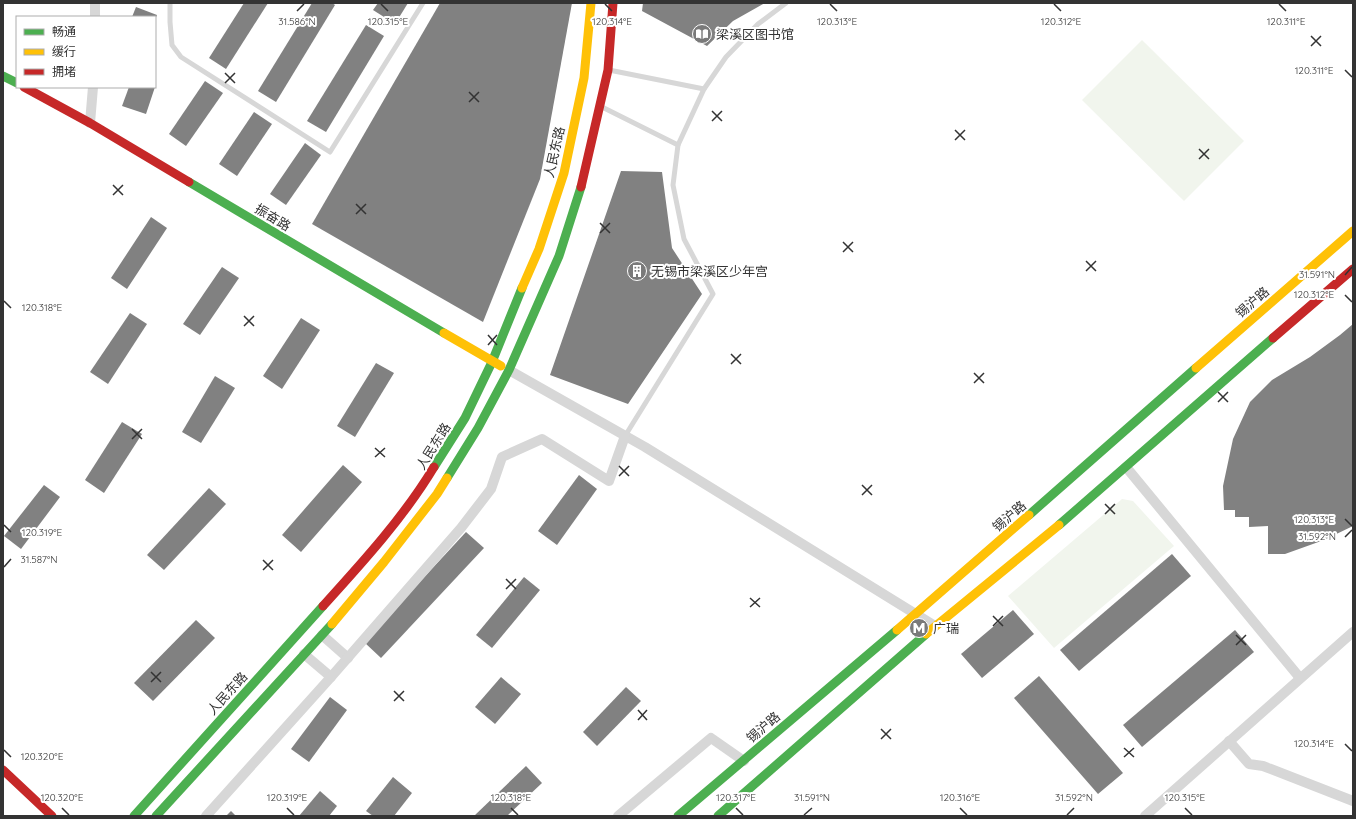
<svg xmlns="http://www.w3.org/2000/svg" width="1356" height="819" viewBox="0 0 1356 819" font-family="Quicksand,'Noto Sans SC',sans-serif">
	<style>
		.green { fill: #f1f5ed }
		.building { fill: #818181 }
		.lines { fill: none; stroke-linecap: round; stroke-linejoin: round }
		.lane { stroke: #d7d7d7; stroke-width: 5 }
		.street { stroke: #d7d7d7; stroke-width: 10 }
		.fast { stroke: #4caf50; stroke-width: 9 }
		.slow { stroke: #ffc107; stroke-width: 9 }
		.jam { stroke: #c62828; stroke-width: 9 }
		.ticks { fill: none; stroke: #333; stroke-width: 1.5 }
		.labels { text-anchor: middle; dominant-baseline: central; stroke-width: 4; stroke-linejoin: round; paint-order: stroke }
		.poi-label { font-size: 13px; fill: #333; stroke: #fff; text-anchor: start }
		.street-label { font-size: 13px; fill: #333; stroke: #fff }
		.ticks-label { font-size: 10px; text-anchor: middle; fill: #333; stroke: #fff; stroke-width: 4; stroke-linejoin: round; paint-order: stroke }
	</style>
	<rect width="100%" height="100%" fill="#fff"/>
	<g class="green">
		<polygon points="1142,40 1244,141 1184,201 1082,100"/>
		<polygon points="1122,499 1133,501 1174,546 1054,648 1008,596"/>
	</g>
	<g class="building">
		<polygon points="244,3 268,3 226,69 209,58"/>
		<polygon points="312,3 332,3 335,5 276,102 258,91"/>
		<polygon points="378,3 408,3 395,24 373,10"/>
		<polygon points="440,3 572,3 540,179 483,322 312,224"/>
		<polygon points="643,3 765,3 733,21 707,46 642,11"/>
		<polygon points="136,7 157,15 155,20 155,17 132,17"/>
		<polygon points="366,25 384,36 326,132 307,121"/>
		<polygon points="205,81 223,93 186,146 169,134"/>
		<polygon points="129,87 155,87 146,114 122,106"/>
		<polygon points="254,112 272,124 237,176 219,164"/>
		<polygon points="305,143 321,155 286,205 270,194"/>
		<polygon points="621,171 662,172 672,248 702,294 628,404 550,375"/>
		<polygon points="151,217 167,228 127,289 111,278"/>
		<polygon points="222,267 239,278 200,335 183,324"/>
		<polygon points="130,313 147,324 108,384 90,372"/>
		<polygon points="301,318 320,330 282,389 263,376"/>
		<polygon points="1353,324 1353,526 1324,540 1285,554 1268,554 1268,526 1249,527 1249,517 1235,517 1235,510 1224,510 1223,486 1233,439 1250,402 1272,380 1310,357 1340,335"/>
		<polygon points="376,363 394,373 355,437 337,426"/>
		<polygon points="215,376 235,388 201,443 182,432"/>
		<polygon points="122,422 142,434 104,493 85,480"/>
		<polygon points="343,465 362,482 301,552 282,535"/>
		<polygon points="579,475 597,489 557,545 538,531"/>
		<polygon points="44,485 60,497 21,549 4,536"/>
		<polygon points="209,488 226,504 164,570 147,555"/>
		<polygon points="466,532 484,548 381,658 364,642"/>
		<polygon points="1172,554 1191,576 1079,671 1060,650"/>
		<polygon points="524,577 540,590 492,648 476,635"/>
		<polygon points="1013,610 1034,634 982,678 961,654"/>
		<polygon points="196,620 215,638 153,701 134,683"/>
		<polygon points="1235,630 1254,652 1142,747 1123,725"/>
		<polygon points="1039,676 1123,773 1098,794 1014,698"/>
		<polygon points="501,677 521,694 495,724 475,707"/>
		<polygon points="626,687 641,701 597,746 583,732"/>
		<polygon points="330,697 347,710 309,762 291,749"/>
		<polygon points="526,766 542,783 507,816 474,816"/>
		<polygon points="393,777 412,793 394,816 373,816 366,811"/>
		<polygon points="320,791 337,806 329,816 299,816"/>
		<polygon points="231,811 236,816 226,816"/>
	</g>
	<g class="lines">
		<g class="lane">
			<polyline points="170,3 170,22 172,45 181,57 330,152 423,3"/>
			<polyline points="609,70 704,89 726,57 758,24 786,3"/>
			<polyline points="602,107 678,145 704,89"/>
			<polyline points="625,436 713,294 684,239 673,185 678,145"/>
		</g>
		<g class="street">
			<polyline points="95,3 95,17"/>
			<polyline points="90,123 93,87"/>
			<polyline points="509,370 645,447 935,626"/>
			<polyline points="1126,467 1300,678"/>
			<polyline points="322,635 348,658"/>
			<polyline points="304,654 331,677"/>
			<polyline points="1229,741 1249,764 1263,766 1353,801"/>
			<polyline points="206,816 331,677 461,528 491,489 502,457 542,439 609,481 625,436"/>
			<polyline points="618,816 711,738 744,761"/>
			<polyline points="1145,816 1353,632"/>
		</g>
		<g class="fast">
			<polyline points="3,76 17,83"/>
			<polyline points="189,182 444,333"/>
			<polyline points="434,467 465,418 492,362 522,288"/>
			<polyline points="447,478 478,428 509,370 559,256 581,187"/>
			<polyline points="1029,515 1196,368"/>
			<polyline points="1059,525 1273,338"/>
			<polyline points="134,816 323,606"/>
			<polyline points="156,816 332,624"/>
			<polyline points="678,816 897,630"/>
			<polyline points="718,816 926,634"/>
		</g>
		<g class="slow">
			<polyline points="522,288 539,249 564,173 584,78 591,3"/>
			<polyline points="444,333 501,366"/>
			<polyline points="1196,368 1353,231"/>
			<polyline points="332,624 384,562 437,494 447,478"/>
			<polyline points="897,630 1029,515"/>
			<polyline points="926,634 1059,525"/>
		</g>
		<g class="jam">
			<polyline points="24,87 90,123 189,182"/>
			<polyline points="581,187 608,70 613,3"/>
			<polyline points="1273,338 1353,269"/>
			<path d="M 323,606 C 362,563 404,517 434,467"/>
			<polyline points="3,770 52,816"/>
		</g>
	</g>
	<path class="ticks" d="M 381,4 L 388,11M 605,4 L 612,11M 830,4 L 837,11M 1054,4 L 1061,11M 1279,4 L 1286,11M 297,11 L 304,4M 1311,36 L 1321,46M 1311,46 L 1321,36M 1345,70 L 1352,77M 225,73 L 235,83M 225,83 L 235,73M 469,92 L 479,102M 469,102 L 479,92M 712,111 L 722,121M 712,121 L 722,111M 955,130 L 965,140M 955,140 L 965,130M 1199,149 L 1209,159M 1199,159 L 1209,149M 113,185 L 123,195M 113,195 L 123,185M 356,204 L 366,214M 356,214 L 366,204M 600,223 L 610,233M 600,233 L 610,223M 843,242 L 853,252M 843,252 L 853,242M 1086,261 L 1096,271M 1086,271 L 1096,261M 1345,275 L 1352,267M 1345,295 L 1352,302M 4,301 L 11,308M 244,316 L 254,326M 244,326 L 254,316M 488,335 L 497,345M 488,345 L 497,335M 731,354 L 741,364M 731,364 L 741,354M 974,373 L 984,383M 974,383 L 984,373M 1218,392 L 1228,402M 1218,402 L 1228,392M 132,429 L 142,439M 132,439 L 142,429M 375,448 L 385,457M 375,457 L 385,448M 619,466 L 629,476M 619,476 L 629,466M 862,485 L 872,495M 862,495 L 872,485M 1105,504 L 1115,514M 1105,514 L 1115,504M 1345,519 L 1352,526M 4,525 L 11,532M 1345,537 L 1352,530M 263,560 L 273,570M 4,567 L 11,559M 263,570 L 273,560M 506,579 L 516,589M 506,589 L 516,579M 750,598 L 760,607M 750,607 L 760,598M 993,616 L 1003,626M 993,626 L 1003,616M 1236,635 L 1246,645M 1236,645 L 1246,635M 151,672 L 161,682M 151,682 L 161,672M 394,691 L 404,701M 394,701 L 404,691M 638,710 L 647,720M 638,720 L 647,710M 881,729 L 891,739M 881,739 L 891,729M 1345,744 L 1352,751M 1124,748 L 1134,757M 4,750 L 11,757M 1124,757 L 1134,748M 62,808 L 69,815M 287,808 L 294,815M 511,808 L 518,815M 736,808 L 743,815M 960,808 L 967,815M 1185,808 L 1192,815M 804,815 L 812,808M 1067,815 L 1074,808"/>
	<defs>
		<symbol id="library-disc" viewBox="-11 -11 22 22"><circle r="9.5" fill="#7a7a7a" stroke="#fff"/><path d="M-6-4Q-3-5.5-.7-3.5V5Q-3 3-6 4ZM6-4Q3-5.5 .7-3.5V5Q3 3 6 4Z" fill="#fff"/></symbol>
		<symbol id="building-disc" viewBox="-11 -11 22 22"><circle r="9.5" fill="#7a7a7a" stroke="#fff"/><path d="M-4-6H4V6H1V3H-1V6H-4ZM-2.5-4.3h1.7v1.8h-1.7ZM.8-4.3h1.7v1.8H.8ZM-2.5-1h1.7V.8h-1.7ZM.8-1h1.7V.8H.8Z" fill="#fff"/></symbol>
		<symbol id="metro-disc" viewBox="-11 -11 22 22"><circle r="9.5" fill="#7a7a7a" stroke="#fff"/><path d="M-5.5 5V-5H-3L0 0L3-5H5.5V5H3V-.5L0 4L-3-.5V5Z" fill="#fff"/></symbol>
	</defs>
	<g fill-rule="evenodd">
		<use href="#library-disc" x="691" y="23" width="22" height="22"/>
		<use href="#building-disc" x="626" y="260" width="22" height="22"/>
		<use href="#metro-disc" x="908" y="617" width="22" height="22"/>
	</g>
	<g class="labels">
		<g class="poi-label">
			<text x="716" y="34">梁溪区图书馆</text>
			<text x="651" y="271">无锡市梁溪区少年宫</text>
			<text x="933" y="628">广瑞</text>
		</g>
		<g class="street-label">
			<text transform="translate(554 152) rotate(-77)">人民东路</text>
			<text transform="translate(273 217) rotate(31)">振奋路</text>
			<text transform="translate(1252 302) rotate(-41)">锡沪路</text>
			<text transform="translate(433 446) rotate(-58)">人民东路</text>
			<text transform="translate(1009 516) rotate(-41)">锡沪路</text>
			<text transform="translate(227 693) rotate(-48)">人民东路</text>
			<text transform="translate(763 727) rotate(-41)">锡沪路</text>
		</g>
	</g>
	<g class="ticks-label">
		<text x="297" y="25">31.586°N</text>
		<text x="388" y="25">120.315°E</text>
		<text x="612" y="25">120.314°E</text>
		<text x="837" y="25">120.313°E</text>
		<text x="1061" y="25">120.312°E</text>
		<text x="1286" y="25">120.311°E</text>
		<text x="1314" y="74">120.311°E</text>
		<text x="1317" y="278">31.591°N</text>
		<text x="1314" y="298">120.312°E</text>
		<text x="42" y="311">120.318°E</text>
		<text x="1314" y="523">120.313°E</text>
		<text x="42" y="536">120.319°E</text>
		<text x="1317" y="540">31.592°N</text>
		<text x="39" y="563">31.587°N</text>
		<text x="1314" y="747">120.314°E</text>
		<text x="42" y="760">120.320°E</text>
		<text x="812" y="801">31.591°N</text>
		<text x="1074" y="801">31.592°N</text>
		<text x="1185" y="801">120.315°E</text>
		<text x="62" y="801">120.320°E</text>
		<text x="287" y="801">120.319°E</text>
		<text x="511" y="801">120.318°E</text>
		<text x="736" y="801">120.317°E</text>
		<text x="960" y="801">120.316°E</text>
	</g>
	<rect width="1356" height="819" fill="none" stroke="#333333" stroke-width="8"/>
	<rect x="16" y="16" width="140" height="72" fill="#ffffff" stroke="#adadad"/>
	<rect x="24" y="29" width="20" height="6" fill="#4caf50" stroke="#adadad"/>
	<text x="52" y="36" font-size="12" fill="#333333">畅通</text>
	<rect x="24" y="49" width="20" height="6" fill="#ffc107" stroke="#adadad"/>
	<text x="52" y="56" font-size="12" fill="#333333">缓行</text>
	<rect x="24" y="69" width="20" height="6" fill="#c62828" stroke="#adadad"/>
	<text x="52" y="76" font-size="12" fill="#333333">拥堵</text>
</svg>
